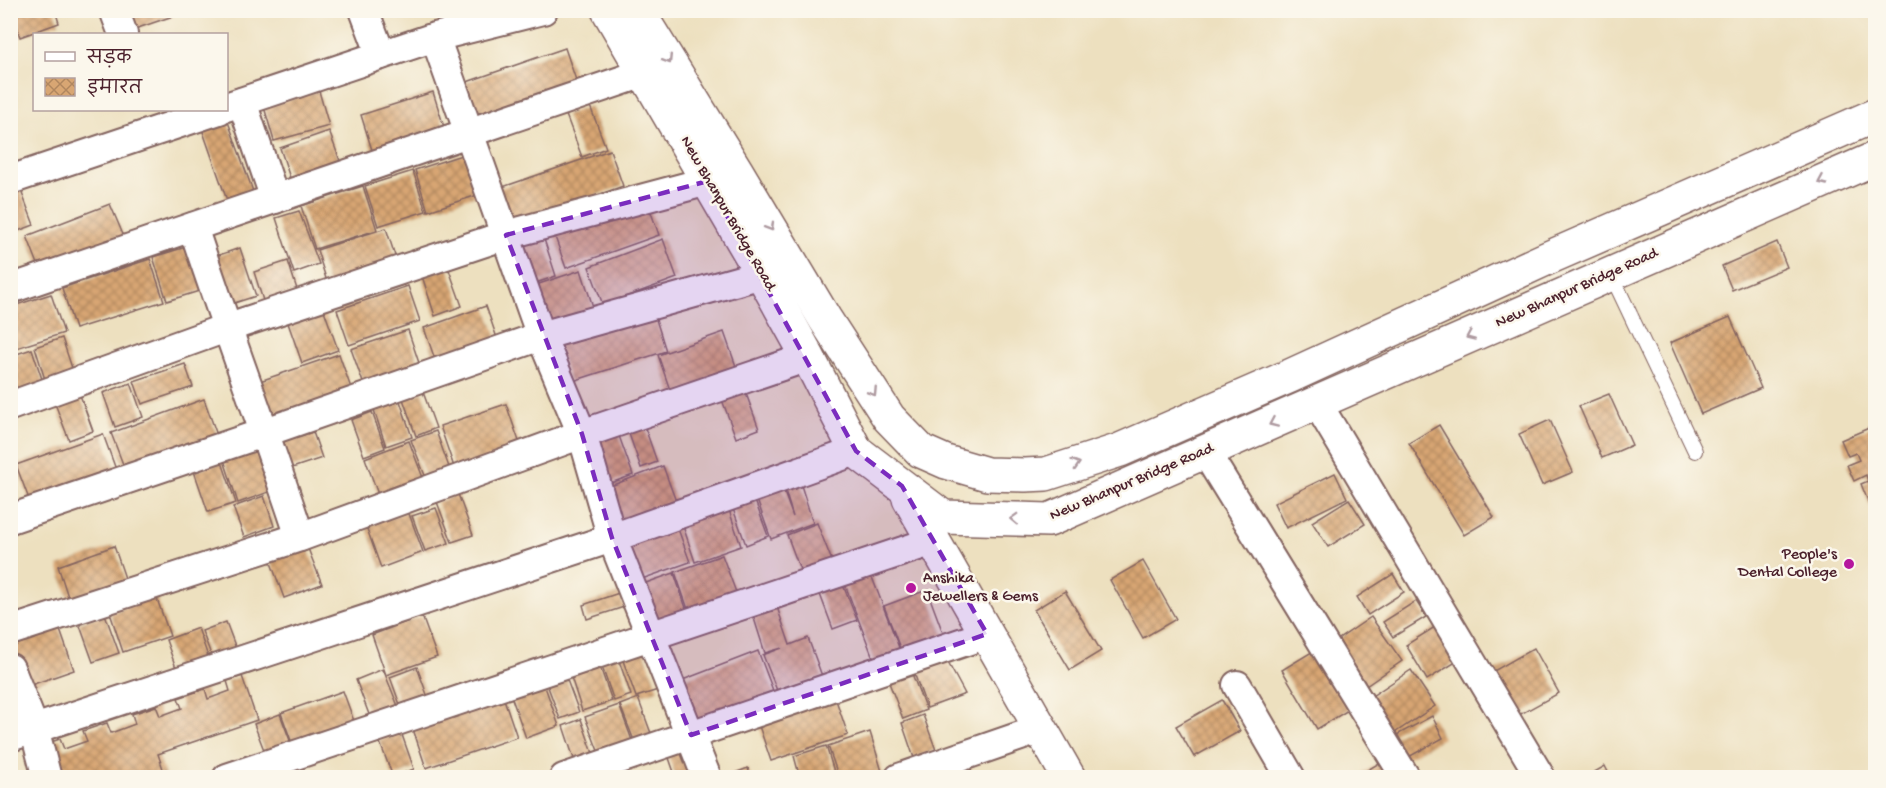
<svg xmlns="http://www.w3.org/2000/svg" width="1886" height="788" viewBox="0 0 1886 788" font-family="'Gochi Hand','Playpen Sans Deva',sans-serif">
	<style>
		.building { fill: url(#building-cross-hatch) }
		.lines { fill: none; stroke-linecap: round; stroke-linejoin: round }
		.service-casing { stroke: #83635f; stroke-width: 16 }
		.minor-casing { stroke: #83635f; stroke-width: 32 }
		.tertiary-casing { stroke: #83635f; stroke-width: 36 }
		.service { stroke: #fff; stroke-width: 14 }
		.minor { stroke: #fff; stroke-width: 28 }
		.tertiary { stroke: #fff; stroke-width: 33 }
		.oneway { stroke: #ae9aa0 }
		.marked { fill: #7b2cbf; fill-opacity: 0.2; stroke: #7b2cbf; stroke-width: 4.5; stroke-dasharray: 12 8; stroke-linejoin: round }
		.poi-dot { fill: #b5179e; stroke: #fbf7ec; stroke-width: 2 }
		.labels { text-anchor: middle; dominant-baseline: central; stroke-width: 5; stroke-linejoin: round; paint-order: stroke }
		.street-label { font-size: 16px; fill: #4a1f2b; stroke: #fbf7ec }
		.poi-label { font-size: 16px; fill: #4a1f2b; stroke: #fbf7ec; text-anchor: end }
	</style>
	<defs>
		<pattern id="building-cross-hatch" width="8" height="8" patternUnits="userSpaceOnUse" patternTransform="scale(1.5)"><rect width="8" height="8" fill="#d8a673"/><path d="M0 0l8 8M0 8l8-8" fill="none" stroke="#b1875f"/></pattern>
	</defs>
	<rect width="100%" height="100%" fill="#fbf7ec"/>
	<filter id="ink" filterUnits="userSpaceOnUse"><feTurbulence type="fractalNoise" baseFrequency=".0167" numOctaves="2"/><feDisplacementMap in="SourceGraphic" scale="12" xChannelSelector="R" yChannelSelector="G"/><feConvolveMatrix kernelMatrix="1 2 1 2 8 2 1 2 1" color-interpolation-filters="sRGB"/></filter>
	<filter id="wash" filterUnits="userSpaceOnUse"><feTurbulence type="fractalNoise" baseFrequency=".008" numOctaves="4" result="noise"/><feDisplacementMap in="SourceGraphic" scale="24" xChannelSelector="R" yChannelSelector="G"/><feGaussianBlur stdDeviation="1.35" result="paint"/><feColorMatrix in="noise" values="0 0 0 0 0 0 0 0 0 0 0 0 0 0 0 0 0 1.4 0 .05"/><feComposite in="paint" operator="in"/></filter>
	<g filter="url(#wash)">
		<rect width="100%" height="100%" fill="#ede0bf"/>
		<g id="blocks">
			<g class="building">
				<polygon points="11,10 55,10 59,23 20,37"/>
				<polygon points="125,10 171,10 173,16 132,30"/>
				<polygon points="565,48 580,92 476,127 461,84"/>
				<polygon points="319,91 329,126 274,141 264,107"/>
				<polygon points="433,92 444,127 372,150 361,115"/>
				<polygon points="590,106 606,148 582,157 566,115"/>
				<polygon points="226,116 255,197 229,206 201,126"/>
				<polygon points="329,131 343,169 293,187 280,148"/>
				<polygon points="610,150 623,186 508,227 494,190"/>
				<polygon points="474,151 487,192 428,211 415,170"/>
				<polygon points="413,171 426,211 378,226 365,186"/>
				<polygon points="363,186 377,230 315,249 301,206"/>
				<polygon points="20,188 34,225 10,234 10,191"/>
				<polygon points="647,201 659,235 566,268 554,234"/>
				<polygon points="110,204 127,244 43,277 27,236"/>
				<polygon points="299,211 319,264 294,273 276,218"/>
				<polygon points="386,228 397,262 328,285 317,250"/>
				<polygon points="543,236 556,276 533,284 519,243"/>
				<polygon points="663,239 677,278 603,305 589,267"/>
				<polygon points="1777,242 1787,267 1732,290 1722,266"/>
				<polygon points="196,244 209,288 167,301 153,257"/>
				<polygon points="240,248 256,296 228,305 213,257"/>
				<polygon points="150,259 164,301 75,329 62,288"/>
				<polygon points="288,261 300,299 266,310 254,272"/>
				<polygon points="448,267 462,306 435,316 422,276"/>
				<polygon points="581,270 594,310 550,325 536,285"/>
				<polygon points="408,286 420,321 349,345 337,310"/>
				<polygon points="51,294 64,333 10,350 10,307"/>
				<polygon points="486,306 500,347 438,368 424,328"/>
				<polygon points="324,310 338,350 302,363 288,323"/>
				<polygon points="654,313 666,351 570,382 558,345"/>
				<polygon points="1730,317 1761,388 1701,414 1670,343"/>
				<polygon points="408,330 421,369 365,388 351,349"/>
				<polygon points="724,332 738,372 672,396 658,355"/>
				<polygon points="62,338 74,374 46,383 35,347"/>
				<polygon points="32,349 44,385 10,396 10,356"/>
				<polygon points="339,354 352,391 270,420 257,382"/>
				<polygon points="185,364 193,387 142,404 134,381"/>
				<polygon points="131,383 143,417 115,427 103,393"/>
				<polygon points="744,388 759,429 736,438 721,397"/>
				<polygon points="79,392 93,431 69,440 54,401"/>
				<polygon points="423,392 436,428 416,436 403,399"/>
				<polygon points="1609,394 1632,445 1602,458 1579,406"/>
				<polygon points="204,399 218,438 126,472 111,433"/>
				<polygon points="400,401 412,437 386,446 374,410"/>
				<polygon points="506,404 521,447 455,470 440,426"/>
				<polygon points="372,412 385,448 364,456 351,420"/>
				<polygon points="1550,420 1573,472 1542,485 1519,434"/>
				<polygon points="644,425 657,462 641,468 628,431"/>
				<polygon points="1439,425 1494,517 1464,535 1409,443"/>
				<polygon points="1876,425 1876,503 1870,506 1861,484 1868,481 1866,475 1854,481 1847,465 1859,460 1856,453 1848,456 1841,440"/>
				<polygon points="436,431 450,470 426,478 411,440"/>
				<polygon points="313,432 322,458 289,469 280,442"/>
				<polygon points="618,433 633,475 605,485 590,443"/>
				<polygon points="103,434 118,475 32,507 16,465"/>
				<polygon points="409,441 425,483 380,500 365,458"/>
				<polygon points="265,446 280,488 238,503 224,460"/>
				<polygon points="222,462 236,503 208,512 194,471"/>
				<polygon points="663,466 678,507 623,528 608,487"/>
				<polygon points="1335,473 1347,498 1286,528 1274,503"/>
				<polygon points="800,482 813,523 771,539 756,497 782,487 793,517 784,487"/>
				<polygon points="458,494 473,535 452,542 437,502"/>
				<polygon points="264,496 274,526 244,537 233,507"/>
				<polygon points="754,498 768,536 746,545 732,506"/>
				<polygon points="1349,499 1365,524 1328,547 1312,522"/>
				<polygon points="728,507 741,546 695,562 682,523"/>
				<polygon points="436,508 449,543 425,551 412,516"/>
				<polygon points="408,511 423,552 381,568 366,526"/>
				<polygon points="817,523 836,571 805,583 787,535"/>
				<polygon points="677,526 690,562 639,580 626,543"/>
				<polygon points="114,546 128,587 71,606 58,566"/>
				<polygon points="307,546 322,584 284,598 270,560"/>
				<polygon points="722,555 737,595 689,612 675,572"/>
				<polygon points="1143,561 1176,619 1143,638 1110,580"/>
				<polygon points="870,572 903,658 877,668 844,582"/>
				<polygon points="674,573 688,614 657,625 643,584"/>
				<polygon points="1393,574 1404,592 1368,615 1357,597"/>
				<polygon points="841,580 857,620 833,629 818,589"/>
				<polygon points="927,590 946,641 903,656 884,606"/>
				<polygon points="1065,591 1101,651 1070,670 1034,610"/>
				<polygon points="619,593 624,607 587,619 583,605"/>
				<polygon points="156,596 170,636 123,652 110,613"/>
				<polygon points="1416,601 1426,617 1393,637 1383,622"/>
				<polygon points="776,604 790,645 808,638 822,676 778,693 763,655 782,648 765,653 752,612"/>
				<polygon points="105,614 119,653 93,662 79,623"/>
				<polygon points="422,616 437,657 386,675 372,635"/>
				<polygon points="1371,617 1402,661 1366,686 1336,641"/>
				<polygon points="226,622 240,659 216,668 202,631"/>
				<polygon points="1438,625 1459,660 1427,680 1406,645"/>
				<polygon points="59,627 74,670 25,687 10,643"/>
				<polygon points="198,628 211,665 179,676 166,640"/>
				<polygon points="642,644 658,690 636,697 620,652"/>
				<polygon points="1534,648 1559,693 1517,716 1492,672"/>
				<polygon points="1315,650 1350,709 1317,729 1282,670"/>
				<polygon points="758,651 774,693 695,722 680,681"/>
				<polygon points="617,655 631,695 614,701 600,661"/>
				<polygon points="946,659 965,694 927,708 913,670"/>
				<polygon points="598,661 612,701 582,711 569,671"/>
				<polygon points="417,667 430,703 403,713 390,677"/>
				<polygon points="383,669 398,706 370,717 356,680"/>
				<polygon points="1411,670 1435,706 1390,736 1366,700"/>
				<polygon points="911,671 926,710 903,719 888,680"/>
				<polygon points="564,672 579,712 560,719 545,679"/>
				<polygon points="242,676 257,720 158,754 166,778 57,778 45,744 60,739 64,749 87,741 83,731 107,723 111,733 135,724 132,714 156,706 160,716 182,708 178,698 205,689 208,699 230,691 227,681"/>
				<polygon points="543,681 559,726 526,738 510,693"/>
				<polygon points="343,691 358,732 296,754 281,713"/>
				<polygon points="834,694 848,735 771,761 757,720"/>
				<polygon points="503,696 517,737 426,768 412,726"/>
				<polygon points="638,698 652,736 635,743 620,705"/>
				<polygon points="1222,700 1240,731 1194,757 1176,726"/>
				<polygon points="619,705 633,743 600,756 585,717"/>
				<polygon points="280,714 295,754 269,763 254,724"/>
				<polygon points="923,715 936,750 914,758 902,723"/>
				<polygon points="1432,716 1443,738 1405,759 1393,737"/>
				<polygon points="581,719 595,759 576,765 563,726"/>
				<polygon points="401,732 414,769 393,777 379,740"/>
				<polygon points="870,732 884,778 839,778 828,746"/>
				<polygon points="826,746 836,778 800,778 794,756"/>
				<polygon points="690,747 700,778 676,778 668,755"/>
				<polygon points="966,758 974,778 941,778"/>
				<polygon points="1386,759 1396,778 1354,778"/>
				<polygon points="1605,766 1611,778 1584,778"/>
				<polygon points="748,768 751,778 724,778 724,777"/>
			</g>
		</g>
	</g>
	<g filter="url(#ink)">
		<use href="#blocks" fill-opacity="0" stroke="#83635f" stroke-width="1.5"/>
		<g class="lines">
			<defs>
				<polyline id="service" points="1611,274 1695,451"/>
				<g id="minor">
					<polyline points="114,10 123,34"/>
					<polyline points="364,10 381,55"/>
					<polyline points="435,37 541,336 582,434 612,538 707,778"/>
					<polyline points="242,102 275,199"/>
					<polyline points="226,107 435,37 543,10"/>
					<polyline points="10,180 219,110"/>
					<path d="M 193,227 C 227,331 266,433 300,537"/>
					<polyline points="10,289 644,73"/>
					<polyline points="1317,403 1541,778"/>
					<polyline points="10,406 226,328 506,235 708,181"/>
					<polyline points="1206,453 1406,778"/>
					<polyline points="10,519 266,432 541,336 762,274"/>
					<polyline points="10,631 300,537 582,434 808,357"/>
					<polyline points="10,668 34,728 47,778"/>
					<polyline points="1237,685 1291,778"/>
					<polyline points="10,737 612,538 856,451"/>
					<polyline points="227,778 933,541"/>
					<polyline points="564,778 987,634"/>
					<polyline points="899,778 1041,729"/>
				</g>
				<g id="tertiary">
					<polyline points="608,10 762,274 808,357 856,451 943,517 1049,520 1876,158"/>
					<polyline points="637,10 737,172 825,319 889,418 921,451 946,462 987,474 1025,475 1046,474 1120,450 1290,376 1548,258 1876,115"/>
					<polyline points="909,498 1069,778"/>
				</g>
			</defs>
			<use href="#service" class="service-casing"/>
			<use href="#minor" class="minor-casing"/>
			<use href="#tertiary" class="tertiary-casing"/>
			<use href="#service" class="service"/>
			<use href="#minor" class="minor"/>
			<use href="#tertiary" class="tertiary"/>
		</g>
		<defs><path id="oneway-chevron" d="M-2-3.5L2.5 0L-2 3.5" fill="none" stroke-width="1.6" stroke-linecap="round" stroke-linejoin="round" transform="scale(1.5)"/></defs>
		<g class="oneway">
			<use href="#oneway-chevron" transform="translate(668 60) rotate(58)"/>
			<use href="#oneway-chevron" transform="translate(1822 181) rotate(156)"/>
			<use href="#oneway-chevron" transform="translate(770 227) rotate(59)"/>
			<use href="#oneway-chevron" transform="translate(1470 336) rotate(156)"/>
			<use href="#oneway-chevron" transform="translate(873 392) rotate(57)"/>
			<use href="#oneway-chevron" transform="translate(1273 423) rotate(156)"/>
			<use href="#oneway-chevron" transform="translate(1076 464) rotate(-18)"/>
			<use href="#oneway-chevron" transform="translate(1014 519) rotate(-178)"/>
		</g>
	</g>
	<path class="marked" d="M 708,181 L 856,451 L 902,486 L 987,634 L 691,735 L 612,538 L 582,434 L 506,235 Z"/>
	<g class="poi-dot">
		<circle cx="1849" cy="564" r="6"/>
		<circle cx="911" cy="588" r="6"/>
	</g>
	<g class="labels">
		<g class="street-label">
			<text transform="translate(727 214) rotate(60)">New Bhanpur Bridge Road</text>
			<text transform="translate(1577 289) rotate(-24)">New Bhanpur Bridge Road</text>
			<text transform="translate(1132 483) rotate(-23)">New Bhanpur Bridge Road</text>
		</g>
		<g class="poi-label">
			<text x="1837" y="555">People's<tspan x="1837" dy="18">Dental College</tspan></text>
			<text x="923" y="579" text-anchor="start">Anshika<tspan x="923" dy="18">Jewellers &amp; Gems</tspan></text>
		</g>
	</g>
	<rect width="1886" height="788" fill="none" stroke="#fbf7ec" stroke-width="36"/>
	<rect x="33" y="33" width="195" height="78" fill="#fbf7ec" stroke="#b4a19f" stroke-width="1.5"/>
	<rect x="45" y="52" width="30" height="9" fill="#ffffff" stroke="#b4a19f" stroke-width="1.5"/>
	<text x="87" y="63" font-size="18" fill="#4a1f2b">सड़क</text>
	<rect x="45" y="78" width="30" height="18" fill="url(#building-cross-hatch)" stroke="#b4a19f" stroke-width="1.5"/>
	<text x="87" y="93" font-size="18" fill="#4a1f2b">इमारत</text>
</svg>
